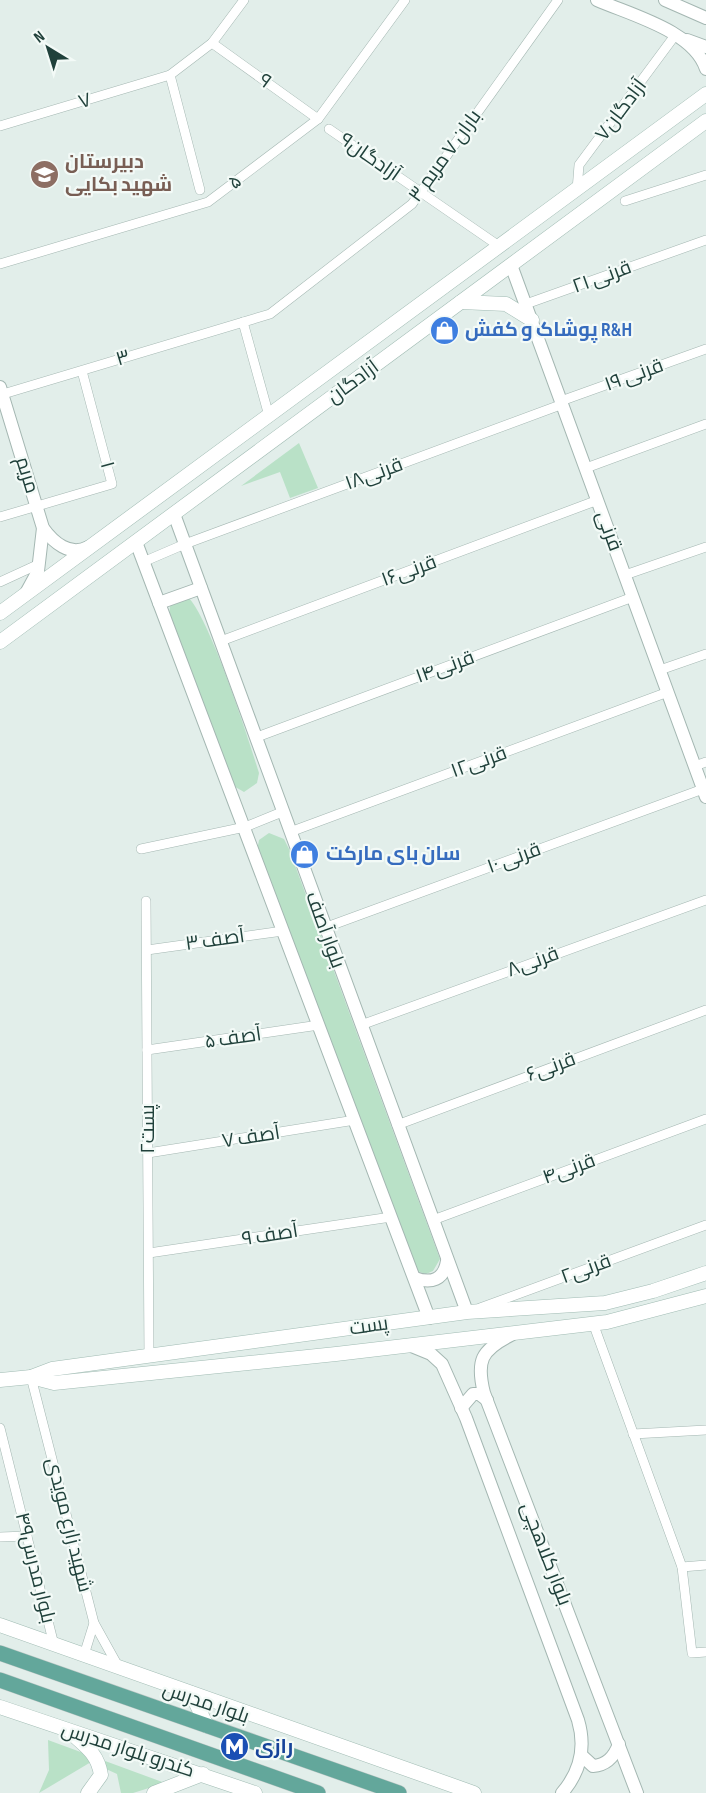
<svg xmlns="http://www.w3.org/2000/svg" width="706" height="1793" viewBox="0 0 706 1793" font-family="'Sofia Sans Condensed',Cairo,sans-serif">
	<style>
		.green { fill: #b9e1c7 }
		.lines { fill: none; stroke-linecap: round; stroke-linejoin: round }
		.minor-casing { stroke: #a4b7b2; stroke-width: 10 }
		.tertiary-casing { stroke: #a4b7b2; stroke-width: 14 }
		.secondary-casing { stroke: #a0bbb3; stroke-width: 15 }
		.primary-casing { stroke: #c1cac8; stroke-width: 16 }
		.minor { stroke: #fff; stroke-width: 9 }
		.tertiary { stroke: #fff; stroke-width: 12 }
		.secondary { stroke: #fff; stroke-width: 14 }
		.primary { stroke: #63a79b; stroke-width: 15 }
		.labels { text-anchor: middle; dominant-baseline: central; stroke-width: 4.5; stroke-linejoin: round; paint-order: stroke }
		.street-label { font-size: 20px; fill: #20413b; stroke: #f3faf7 }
		.education-label { font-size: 20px; font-weight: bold; fill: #785e54; stroke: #f3faf7; text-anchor: start }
		.shop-label { font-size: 20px; font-weight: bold; fill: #366cbe; stroke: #f3faf7; text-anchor: start }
		.transit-label { font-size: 20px; font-weight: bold; fill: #164399; stroke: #f3faf7; text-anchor: start }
	</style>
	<rect width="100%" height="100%" fill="#e2eeea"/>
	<g class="green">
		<polygon points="299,443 318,488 290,498 280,472 241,486"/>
		<path d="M 188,597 C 210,619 248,738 259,773 L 257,783 L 244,792 L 232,785 L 169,620 L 170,604 Z"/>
		<polygon points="269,833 284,839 289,849 440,1259 433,1271 426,1274 417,1271 257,851 259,840"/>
		<polygon points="48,1740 165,1783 133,1793 121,1793 117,1774 91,1762 39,1793 49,1770"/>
	</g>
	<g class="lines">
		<defs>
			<g id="minor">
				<polyline points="212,43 318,119"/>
				<polyline points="170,75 200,190"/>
				<polyline points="0,126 170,75 212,43 244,0"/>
				<polyline points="329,129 499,246"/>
				<polyline points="577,190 579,165 676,34"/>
				<polyline points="625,201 706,175"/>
				<polyline points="0,264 208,202 318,119 405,0"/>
				<polyline points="526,304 706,240"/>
				<polyline points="243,322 269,416"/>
				<polyline points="0,395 270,314 412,204 558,0"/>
				<polyline points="561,401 706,349"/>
				<polyline points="586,468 706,424"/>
				<polyline points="0,517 112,484 82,371"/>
				<polyline points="143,562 185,544 563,404"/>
				<polyline points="625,575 706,547"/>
				<polyline points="0,582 39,564"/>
				<polyline points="221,641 598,500"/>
				<polyline points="660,670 706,654"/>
				<polyline points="257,737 633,597"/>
				<polyline points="695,766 706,762"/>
				<polyline points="290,832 668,692"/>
				<polyline points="141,849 245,827 282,812"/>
				<polyline points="146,901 149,1357"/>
				<polyline points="324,928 703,789"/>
				<polyline points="147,950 283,931"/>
				<polyline points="361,1025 706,900"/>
				<polyline points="147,1050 319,1025"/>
				<polyline points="397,1125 706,1010"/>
				<polyline points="148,1153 355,1120"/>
				<polyline points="433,1220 706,1119"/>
				<polyline points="149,1253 391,1217"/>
				<polyline points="480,1308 706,1225"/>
				<polyline points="593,1323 682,1567 692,1653 706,1652"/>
				<polyline points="31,1377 94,1623 119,1668"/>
				<polyline points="0,1428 54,1645"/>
				<polyline points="633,1434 706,1430"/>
				<polyline points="0,1537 27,1536"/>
				<polyline points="682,1567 706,1565"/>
				<polyline points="84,1655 94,1623"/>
			</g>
			<g id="tertiary">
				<path d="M 597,0 C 631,15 694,31 706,69"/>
				<polyline points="665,0 706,18"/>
				<polyline points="687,40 706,47"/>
				<polyline points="511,265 706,797"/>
				<path d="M 0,387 L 43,528 C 53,542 70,557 88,547"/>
				<polyline points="174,514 467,1312"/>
				<polyline points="136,542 429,1318"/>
				<polyline points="26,593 38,571 43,528"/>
				<polyline points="159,603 201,588"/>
				<path d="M 415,1278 C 431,1284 444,1280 447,1261"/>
				<path d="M 511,1335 C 481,1350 476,1361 484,1393 L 637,1793"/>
				<path d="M 409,1345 L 431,1354 L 442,1364 L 466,1418 L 578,1720 C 586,1747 581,1771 562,1793"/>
				<polyline points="461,1408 473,1394 479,1394 487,1400"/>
				<path d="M 581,1755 L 593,1766 C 607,1765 614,1757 619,1744"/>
			</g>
			<g id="secondary">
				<polyline points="461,302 506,304 532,320"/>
				<polyline points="0,613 706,94"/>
				<polyline points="0,642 706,121"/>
				<polyline points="31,1377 54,1383 336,1354 607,1322 706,1296"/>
				<polyline points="0,1380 31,1377 52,1369 467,1312 605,1303 653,1291 706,1273"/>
				<polyline points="0,1625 474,1793"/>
				<polyline points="191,1693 207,1726"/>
				<polyline points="0,1707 255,1793"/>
				<path d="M 72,1734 C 87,1747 98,1755 101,1775 L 88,1793"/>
				<polyline points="154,1793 203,1774"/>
			</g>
			<g id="primary">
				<polyline points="0,1653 399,1793"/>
				<polyline points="0,1680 318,1793"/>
			</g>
		</defs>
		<use href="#minor" class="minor-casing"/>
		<use href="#tertiary" class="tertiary-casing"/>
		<use href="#secondary" class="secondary-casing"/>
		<use href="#primary" class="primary-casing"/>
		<use href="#minor" class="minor"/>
		<use href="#tertiary" class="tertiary"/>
		<use href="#secondary" class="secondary"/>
		<use href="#primary" class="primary"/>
	</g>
	<defs>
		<symbol id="school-disc" viewBox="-11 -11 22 22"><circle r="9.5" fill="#8d6e63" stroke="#f3faf7"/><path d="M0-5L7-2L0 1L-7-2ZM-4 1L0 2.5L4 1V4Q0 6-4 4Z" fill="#fff"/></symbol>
		<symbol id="shop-disc" viewBox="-11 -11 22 22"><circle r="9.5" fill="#3f7fe0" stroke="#f3faf7"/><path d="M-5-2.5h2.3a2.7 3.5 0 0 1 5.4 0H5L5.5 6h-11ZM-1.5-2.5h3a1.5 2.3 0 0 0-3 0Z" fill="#fff"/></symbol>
		<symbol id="metro-disc" viewBox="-11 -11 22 22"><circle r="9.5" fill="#1a4fb4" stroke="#f3faf7"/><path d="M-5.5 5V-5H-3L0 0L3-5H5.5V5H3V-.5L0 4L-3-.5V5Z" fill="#fff"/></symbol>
	</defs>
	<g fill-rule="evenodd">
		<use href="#school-disc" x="28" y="158" width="33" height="33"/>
		<use href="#shop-disc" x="428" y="314" width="33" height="33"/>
		<use href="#shop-disc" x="288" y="838" width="33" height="33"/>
		<use href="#metro-disc" x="218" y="1730" width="33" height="33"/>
	</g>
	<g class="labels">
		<g class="street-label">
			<text transform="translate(265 81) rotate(36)">۹</text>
			<text transform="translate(85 101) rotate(-17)">۷</text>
			<text transform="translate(621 110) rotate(-53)">آزادگان۷</text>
			<text transform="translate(445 156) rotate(-54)">باران ۷ مریم ۳</text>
			<text transform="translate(370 157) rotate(35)">آزادگان۹</text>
			<text transform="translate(235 182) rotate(-37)">۵</text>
			<text transform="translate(602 277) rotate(-20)">قرنی ۲۱</text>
			<text transform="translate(123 358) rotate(-17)">۳</text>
			<text transform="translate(634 375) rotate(-20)">قرنی ۱۹</text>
			<text transform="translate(353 382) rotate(-36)">آزادگان</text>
			<text transform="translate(107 465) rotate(75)">۱</text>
			<text transform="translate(374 474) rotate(-20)">قرنی۱۸</text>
			<text transform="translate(27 475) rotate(73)">مریم</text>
			<text transform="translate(609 531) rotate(70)">قرنی</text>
			<text transform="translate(409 571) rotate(-20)">قرنی۱۶</text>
			<text transform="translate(445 667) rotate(-20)">قرنی۱۴</text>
			<text transform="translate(479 762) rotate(-20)">قرنی۱۲</text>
			<text transform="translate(514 858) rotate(-20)">۱۰ قرنی</text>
			<text transform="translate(325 930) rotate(70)">بلوار آصف</text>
			<text transform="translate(215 940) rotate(-8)">۳ آصف</text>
			<text transform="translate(533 962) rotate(-20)">قرنی۸</text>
			<text transform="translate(233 1038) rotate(-8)">۵ آصف</text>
			<text transform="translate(551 1067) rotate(-20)">قرنی۶</text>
			<text transform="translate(148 1129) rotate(-90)">پست۲</text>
			<text transform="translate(251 1137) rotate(-9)">۷ آصف</text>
			<text transform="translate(569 1169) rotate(-20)">قرنی۴</text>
			<text transform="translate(270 1235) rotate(-9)">۹ آصف</text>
			<text transform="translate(586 1269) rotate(-20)">قرنی۲</text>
			<text transform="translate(369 1326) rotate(-8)">پست</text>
			<text transform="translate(69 1525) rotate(76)">شهید زارع مویدی</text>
			<text transform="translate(546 1554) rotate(69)">بلوار کلاهچی</text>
			<text transform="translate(35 1568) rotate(76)">بلوار مدرس۴۹</text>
			<text transform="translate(206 1703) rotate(19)">بلوار مدرس</text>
			<text transform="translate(128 1750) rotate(18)">کندرو بلوار مدرس</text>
		</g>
		<g class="education-label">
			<text x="65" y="162">دبیرستان<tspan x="65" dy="23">شهید بکایی</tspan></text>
		</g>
		<g class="shop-label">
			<text x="465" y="330">پوشاک و کفش R&amp;H</text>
			<text x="326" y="854">سان بای مارکت</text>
		</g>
		<g class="transit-label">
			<text x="255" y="1747">رازی</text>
		</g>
	</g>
	<g transform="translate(48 48) rotate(322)" stroke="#f3faf7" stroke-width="4.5" paint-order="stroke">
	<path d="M0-4.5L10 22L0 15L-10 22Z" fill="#20413b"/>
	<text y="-9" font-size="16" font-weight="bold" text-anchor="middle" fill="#20413b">N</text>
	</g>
</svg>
